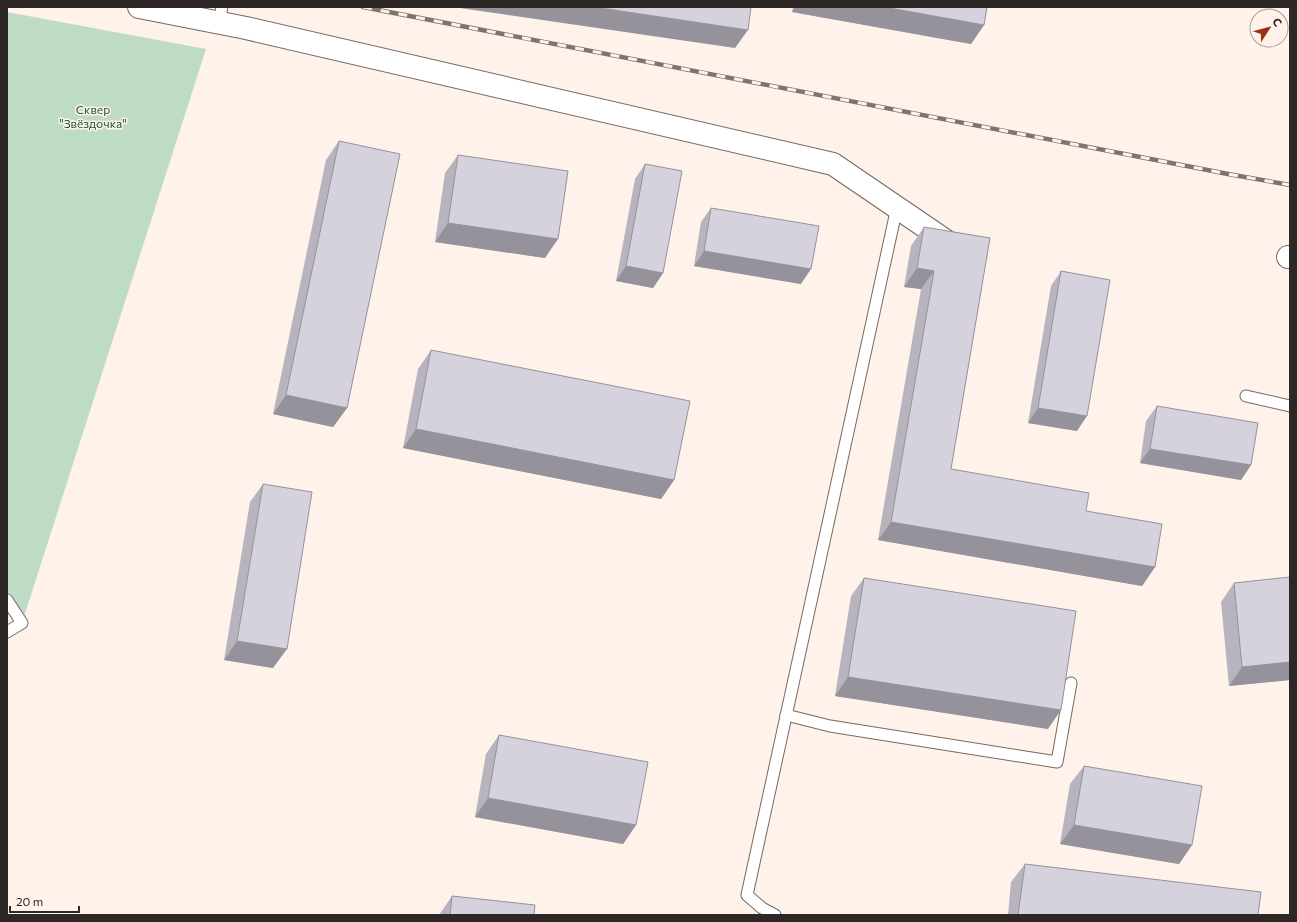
<svg xmlns="http://www.w3.org/2000/svg" width="1297" height="922" viewBox="0 0 1297 922" font-family="Commissioner,sans-serif">
	<style>
		.green { fill: #bedcc5 }
		.lines { fill: none; stroke-linecap: round; stroke-linejoin: round }
		.lane-casing { stroke: #756a63; stroke-width: 13 }
		.street-casing { stroke: #756a63; stroke-width: 24 }
		.lane { stroke: #fff; stroke-width: 11 }
		.street { stroke: #fff; stroke-width: 22 }
		.rail-casing { stroke: #7c746f; stroke-width: 4.5 }
		.rail { stroke: #fef2ea; stroke-width: 3; stroke-dasharray: 9; stroke-linecap: butt }
		.wall { fill: #b7b4be }
		.shaded-wall { fill: #95929b }
		.building { fill: #d5d1dd; stroke: #95929b }
		.labels { text-anchor: middle; dominant-baseline: central; stroke-width: 3; stroke-linejoin: round; paint-order: stroke }
		.park-label { font-size: 12px; fill: #1b5530; stroke: #fef2ea }
	</style>
	<rect width="100%" height="100%" fill="#fef2ea"/>
	<polygon class="green" points="7,12 206,49 22,623 7,600"/>
	<g class="lines">
		<defs>
			<g id="lane">
				<polyline points="219,22 222,7"/>
				<polyline points="1246,396 1290,406"/>
				<polyline points="7,600 22,623 7,632"/>
				<polyline points="786,715 830,726 1057,762 1071,683"/>
				<polyline points="775,915 762,908 747,895 897,207"/>
			</g>
			<g id="street">
				<polyline points="139,7 246,28 833,164 952,245"/>
				<polyline points="1288,257 1290,257"/>
			</g>
		</defs>
		<use href="#lane" class="lane-casing"/>
		<use href="#street" class="street-casing"/>
		<use href="#lane" class="lane"/>
		<use href="#street" class="street"/>
		<defs>
			<polyline id="rail" points="363,7 1228,174 1290,185"/>
		</defs>
		<use href="#rail" class="rail-casing"/>
		<use href="#rail" class="rail"/>
	</g>
	<g class="wall">
		<polygon points="793,7 987,7 984,25 971,44 792,12"/>
		<polygon points="339,141 347,408 333,427 273,414 326,160"/>
		<polygon points="458,155 545,258 435,242 445,173"/>
		<polygon points="645,164 663,273 653,288 616,281 635,179"/>
		<polygon points="711,208 801,284 694,266 701,222"/>
		<polygon points="924,227 990,238 951,469 1086,511 1155,567 1142,586 878,540 921,289 904,287 911,246"/>
		<polygon points="1061,271 1077,431 1028,423 1051,286"/>
		<polygon points="431,350 674,480 661,499 403,448 418,369"/>
		<polygon points="1157,406 1251,465 1241,480 1140,463 1146,421"/>
		<polygon points="263,484 273,668 224,660 250,502"/>
		<polygon points="864,578 1048,729 835,696 851,596"/>
		<polygon points="1234,583 1290,680 1229,686 1221,602"/>
		<polygon points="499,735 636,825 623,844 475,817 486,754"/>
		<polygon points="1084,766 1192,845 1179,864 1060,844 1070,784"/>
		<polygon points="1025,864 1258,915 1008,915 1011,882"/>
		<polygon points="452,896 534,915 439,915"/>
	</g>
	<g class="shaded-wall">
		<polygon points="453,7 594,7 748,30 735,48"/>
		<polygon points="795,7 884,7 984,25 971,44 792,12"/>
		<polygon points="448,223 558,239 545,258 435,242"/>
		<polygon points="704,251 811,269 801,284 694,266"/>
		<polygon points="626,266 663,273 653,288 616,281"/>
		<polygon points="917,268 934,271 921,289 904,287"/>
		<polygon points="286,395 347,408 333,427 273,414"/>
		<polygon points="1038,408 1087,416 1077,431 1028,423"/>
		<polygon points="416,429 674,480 661,499 403,448"/>
		<polygon points="1150,449 1251,465 1241,480 1140,463"/>
		<polygon points="891,522 1155,567 1142,586 878,540"/>
		<polygon points="237,641 287,649 273,668 224,660"/>
		<polygon points="1290,662 1290,680 1229,686 1242,667"/>
		<polygon points="848,677 1061,710 1048,729 835,696"/>
		<polygon points="488,798 636,825 623,844 475,817"/>
		<polygon points="1074,825 1192,845 1179,864 1060,844"/>
	</g>
	<g class="building">
		<polygon points="594,7 751,7 748,30"/>
		<polygon points="884,7 987,7 984,25"/>
		<polygon points="339,141 400,154 347,408 286,395"/>
		<polygon points="458,155 568,171 558,239 448,223"/>
		<polygon points="645,164 682,171 663,273 626,266"/>
		<polygon points="711,208 819,226 811,269 704,251"/>
		<polygon points="924,227 990,238 951,469 1089,493 1086,511 1162,524 1155,567 891,522 934,271 917,268"/>
		<polygon points="1061,271 1110,280 1087,416 1038,408"/>
		<polygon points="431,350 690,401 674,480 416,429"/>
		<polygon points="1157,406 1258,423 1251,465 1150,449"/>
		<polygon points="263,484 312,492 287,649 237,641"/>
		<polygon points="1290,577 1290,662 1242,667 1234,583"/>
		<polygon points="864,578 1076,611 1061,710 848,677"/>
		<polygon points="499,735 648,762 636,825 488,798"/>
		<polygon points="1084,766 1202,786 1192,845 1074,825"/>
		<polygon points="1025,864 1261,892 1258,915 1018,915"/>
		<polygon points="452,896 535,905 534,915 450,915"/>
	</g>
	<g class="labels">
		<g class="park-label">
			<text x="93" y="109">Сквер<tspan x="93" dy="14">"Звёздочка"</tspan></text>
		</g>
	</g>
	<rect width="1297" height="922" fill="none" stroke="#2d2825" stroke-width="16"/>
	<g transform="translate(1269 28) rotate(54)"><circle r="19" fill="#fef2ea" stroke="#aaa19b"/>
	<path d="M0-3L7 15L0 10L-7 15Z" fill="#9a3216"/>
	<text y="-6" font-size="11" font-weight="bold" text-anchor="middle" fill="#2d2825">С</text>
	</g>
	<path d="M10 906v6h69v-6" fill="none" stroke="#2d2825" stroke-width="2"/>
	<text x="16" y="906" font-size="12" fill="#2d2825" stroke="#fef2ea" stroke-width="3" paint-order="stroke">20 m</text>
</svg>
